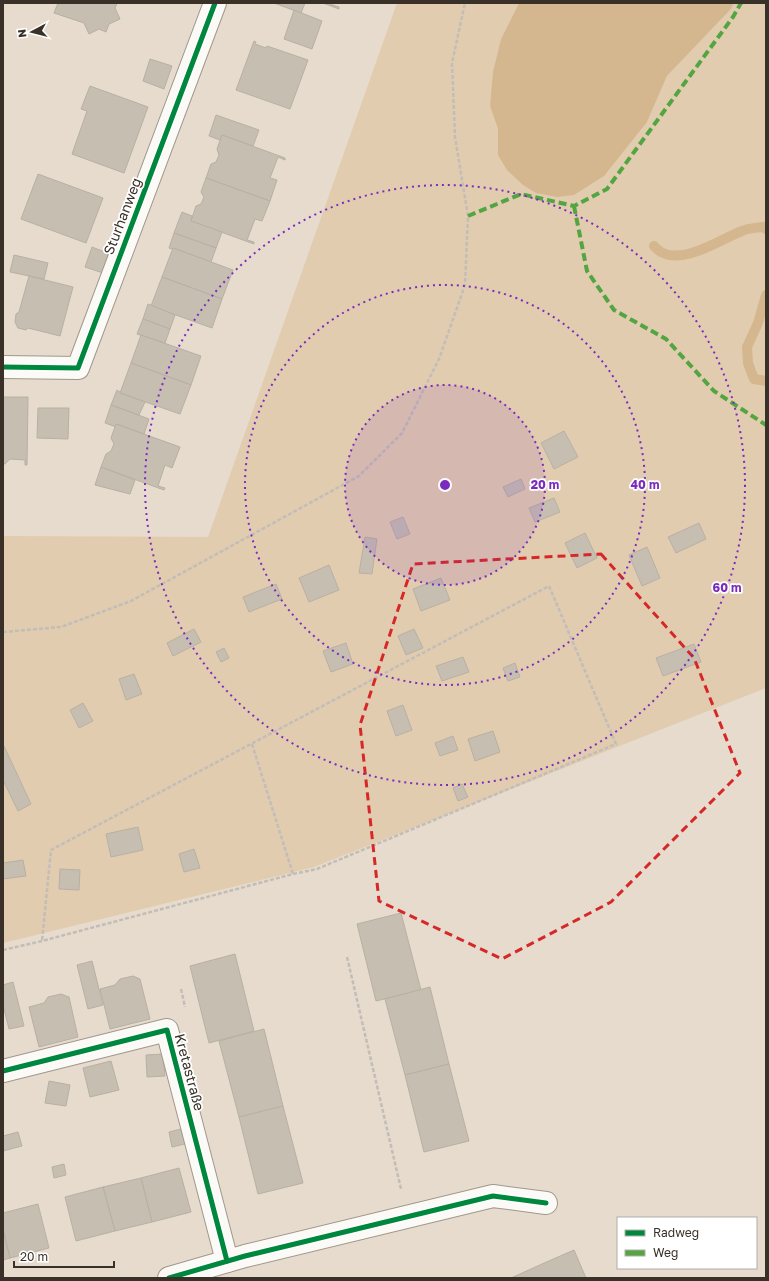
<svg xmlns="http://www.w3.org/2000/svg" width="769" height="1281" viewBox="0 0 769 1281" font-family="'Golos Text',sans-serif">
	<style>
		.green { fill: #e2ccaf }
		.water { fill: #d4b78e }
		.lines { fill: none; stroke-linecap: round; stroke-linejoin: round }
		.stream { stroke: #d4b78e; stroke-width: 10 }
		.building { fill: #c7beb2; stroke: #b8b0a4 }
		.minor-casing { stroke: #a0988d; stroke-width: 24 }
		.path { stroke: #c3bdb8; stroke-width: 2.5; stroke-dasharray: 4 2; stroke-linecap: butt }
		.minor { stroke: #fbfaf7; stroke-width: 22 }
		.quiet { stroke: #53a542; stroke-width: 4; stroke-dasharray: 8 4; stroke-linecap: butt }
		.cycleway-casing { stroke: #fff; stroke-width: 8 }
		.cycleway { stroke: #00873e; stroke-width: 5 }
		.marked { fill: none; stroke: #d62828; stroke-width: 3; stroke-dasharray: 8 5; stroke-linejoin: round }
		.ring { fill: none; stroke: #7b2cbf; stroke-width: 2; stroke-dasharray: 2 4 }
		.labels { text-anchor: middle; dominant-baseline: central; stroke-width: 3.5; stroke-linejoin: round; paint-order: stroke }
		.street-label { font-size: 14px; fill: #393127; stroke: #fff }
		.centre { fill: #7b2cbf; stroke: #fff; stroke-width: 2 }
		.ring-label { font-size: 12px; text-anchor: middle; font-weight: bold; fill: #7b2cbf; stroke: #fff; stroke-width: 3.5; stroke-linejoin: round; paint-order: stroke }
	</style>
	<rect width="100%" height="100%" fill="#e6dbcc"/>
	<polygon class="green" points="397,3 519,3 501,39 490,106 498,129 498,155 647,122 667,76 731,9 734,3 766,3 766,688 314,867 3,943 3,536 208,537"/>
	<polygon class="water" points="519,3 734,3 731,9 667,76 647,122 604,176 574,195 557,197 536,193 523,185 507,170 498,155 498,129 490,106 493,72 501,39"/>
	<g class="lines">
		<g class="stream">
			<path d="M 654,246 C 656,248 659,251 661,252 C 684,265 721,239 742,231 C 748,228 756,228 763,227 L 766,229"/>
			<polyline points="766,295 758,323 747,347 748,363 754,379 766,381"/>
		</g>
	</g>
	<g class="building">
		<polygon points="58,3 117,3 115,8 120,19 109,24 106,32 99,29 89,34 84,23 54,13"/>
		<polygon points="274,3 305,3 301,13"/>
		<polygon points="323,3 333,3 332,5 339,7 339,9"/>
		<polygon points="294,10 322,21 312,49 284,39"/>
		<polygon points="254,41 256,42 255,44 266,48 267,46 308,60 290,109 236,90"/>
		<polygon points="150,59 172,66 164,89 143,81"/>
		<polygon points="90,86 148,107 124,173 72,154 87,111 81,109"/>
		<polygon points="216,115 259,130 253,146 222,135 220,140 209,136"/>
		<polygon points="222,135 285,158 285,160 278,157 270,178 277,180 270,201 206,178 211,164 216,162 219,155 217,149"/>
		<polygon points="38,174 103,198 86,243 21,219"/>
		<polygon points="206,178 270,201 262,221 255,219 247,240 254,242 254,244 191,221 196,206 201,204 204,197 201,192"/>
		<polygon points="182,212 192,216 191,221 222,232 216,248 174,233"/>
		<polygon points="174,233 216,248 211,262 173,248 172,249 169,248"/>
		<polygon points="92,247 110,254 103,273 85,267"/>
		<polygon points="173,248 233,270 222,299 162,277"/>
		<polygon points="14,255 48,263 44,279 10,272"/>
		<polygon points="29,276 73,287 60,336 28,328 26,330 18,328 15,322 16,314 19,312"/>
		<polygon points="162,277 222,299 212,328 151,306"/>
		<polygon points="148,304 175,315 170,329 143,319"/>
		<polygon points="143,319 170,329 165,343 137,334"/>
		<polygon points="141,335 201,356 191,385 131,363"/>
		<polygon points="131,363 191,385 180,414 120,393"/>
		<polygon points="117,390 120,392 120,393 145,402 139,415 111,405"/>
		<polygon points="3,397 28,397 27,465 25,465 25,460 10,459 5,464 3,464"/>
		<polygon points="111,405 149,419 144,434 116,424 116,427 105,423"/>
		<polygon points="38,408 69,408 68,439 37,438"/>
		<polygon points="116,424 180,447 172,468 165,465 158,486 165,488 164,490 101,467 106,454 111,451 114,444 111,438"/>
		<polygon points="564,431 578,457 554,469 541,443"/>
		<polygon points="101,467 135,480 130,494 95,485"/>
		<polygon points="521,479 525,489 508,497 503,487"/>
		<polygon points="554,498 560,512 535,522 529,508"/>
		<polygon points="403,517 410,534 397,539 390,522"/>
		<polygon points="699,523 706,539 676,553 668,537"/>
		<polygon points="585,533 597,558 577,568 565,543"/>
		<polygon points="365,537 377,539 372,574 359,573"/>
		<polygon points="647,547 660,578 642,586 629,555"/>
		<polygon points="329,565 339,590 309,602 299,578"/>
		<polygon points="441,578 450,600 421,611 413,589"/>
		<polygon points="276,584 282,599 249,612 243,597"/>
		<polygon points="194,629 201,642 173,656 167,643"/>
		<polygon points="414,629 423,648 406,655 398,636"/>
		<polygon points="346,643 353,664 331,672 323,651"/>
		<polygon points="694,644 701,662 663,676 656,658"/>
		<polygon points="224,648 229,658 221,662 216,652"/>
		<polygon points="463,657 469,672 442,681 436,666"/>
		<polygon points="515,663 520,677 508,681 503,668"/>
		<polygon points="134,674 142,694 126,700 119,679"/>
		<polygon points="83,703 93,721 79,728 70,710"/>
		<polygon points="403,705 412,730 396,736 387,711"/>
		<polygon points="493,731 500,752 475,761 468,739"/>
		<polygon points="453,736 458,750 440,756 435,743"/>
		<polygon points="3,746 4,746 31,804 18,811 3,780"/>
		<polygon points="462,784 468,797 458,801 453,788"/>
		<polygon points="138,827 143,850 111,857 106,834"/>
		<polygon points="194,849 200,868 184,872 179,854"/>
		<polygon points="23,860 26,876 3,879 3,863"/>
		<polygon points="60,869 80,870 79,890 59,889"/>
		<polygon points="401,913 421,990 376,1001 357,924"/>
		<polygon points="235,954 254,1031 209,1043 190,966"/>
		<polygon points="92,961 103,1005 88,1009 77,965"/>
		<polygon points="133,976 140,979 150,1019 110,1029 100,989 115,985 120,979"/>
		<polygon points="13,982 24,1026 9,1029 3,1005 3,985"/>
		<polygon points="430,987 449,1064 405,1075 385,999"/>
		<polygon points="61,994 69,997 78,1037 39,1047 29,1007 44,1003 48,997"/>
		<polygon points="264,1029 283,1106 239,1117 219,1041"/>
		<polygon points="163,1054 165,1076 147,1077 146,1055"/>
		<polygon points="111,1061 119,1090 90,1097 83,1068"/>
		<polygon points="449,1064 469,1141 424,1152 405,1075"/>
		<polygon points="49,1081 70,1085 66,1106 45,1103"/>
		<polygon points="283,1106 303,1183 258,1194 239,1117"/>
		<polygon points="185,1128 189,1143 172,1147 169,1132"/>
		<polygon points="18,1132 22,1146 3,1151 3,1136"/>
		<polygon points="64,1164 66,1175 54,1178 52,1167"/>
		<polygon points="179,1168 191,1212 152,1222 141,1178"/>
		<polygon points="141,1178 152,1222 115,1231 103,1187"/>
		<polygon points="103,1187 115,1231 76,1241 65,1197"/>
		<polygon points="38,1204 49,1248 10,1258 3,1230 3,1213"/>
		<polygon points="3,1230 10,1258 3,1260"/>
		<polygon points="574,1250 586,1278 511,1278 542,1264"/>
	</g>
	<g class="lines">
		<defs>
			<g id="minor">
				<polyline points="3,367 78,368 215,3"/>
				<polyline points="3,1071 167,1030 227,1261"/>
				<polyline points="169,1278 245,1256 493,1196 546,1203"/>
			</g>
		</defs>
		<use href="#minor" class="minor-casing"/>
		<g class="path">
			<polyline points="3,632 61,627 131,601 359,476 402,433 439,359 465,285 468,216 455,137 452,63 465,3"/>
			<polyline points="252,744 293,874"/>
			<polyline points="3,950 42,941 293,874 317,869 616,744 549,586 51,850 42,941"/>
			<polyline points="347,957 401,1189"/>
			<polyline points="181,989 185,1007"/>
		</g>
		<use href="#minor" class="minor"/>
		<g class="quiet">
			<polyline points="574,206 587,271 614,310 666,339 714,391 766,425"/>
			<polyline points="468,216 521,194 574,206 607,189 733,17 741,3"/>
		</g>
		<defs>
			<g id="cycleway">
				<polyline points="3,367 78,368 215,3"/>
				<polyline points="3,1071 167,1030 227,1261"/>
				<polyline points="169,1278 245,1256 493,1196 546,1203"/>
			</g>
		</defs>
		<use href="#cycleway" class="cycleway-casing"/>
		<use href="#cycleway" class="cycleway"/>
	</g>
	<path class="marked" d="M 601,554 L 694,658 L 740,773 L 611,902 L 502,959 L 379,901 L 360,725 L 413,564 Z"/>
	<circle cx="445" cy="485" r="100" fill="#7b2cbf" fill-opacity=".12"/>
	<g class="ring">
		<circle cx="445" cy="485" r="100"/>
		<circle cx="445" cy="485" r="200"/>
		<circle cx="445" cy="485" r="300"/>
	</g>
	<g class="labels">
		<g class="street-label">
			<text transform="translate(122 216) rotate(-69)">Sturhanweg</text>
			<text transform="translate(190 1072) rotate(75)">Kretastraße</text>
		</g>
	</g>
	<circle cx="445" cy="485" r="6" class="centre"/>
	<g class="ring-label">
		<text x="545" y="489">20 m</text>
		<text x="645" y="489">40 m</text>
		<text x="727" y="592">60 m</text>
	</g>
	<rect width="769" height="1281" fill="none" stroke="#393127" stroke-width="8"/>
	<rect x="617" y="1217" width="140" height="52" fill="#ffffff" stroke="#b0ada9"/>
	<rect x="625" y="1230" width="20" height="6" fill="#00873e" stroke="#b0ada9"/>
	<text x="653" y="1237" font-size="12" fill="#393127">Radweg</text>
	<rect x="625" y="1250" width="20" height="6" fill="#53a542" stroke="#b0ada9"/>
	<text x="653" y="1257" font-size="12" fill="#393127">Weg</text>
	<g transform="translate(32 32) rotate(263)" stroke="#ffffff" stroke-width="3" paint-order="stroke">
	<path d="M0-3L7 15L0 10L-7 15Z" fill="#393127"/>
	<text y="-6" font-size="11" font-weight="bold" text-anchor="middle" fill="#393127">N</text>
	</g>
	<path d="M14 1261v6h100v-6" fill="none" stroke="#393127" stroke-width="2"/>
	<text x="20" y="1261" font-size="12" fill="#393127" stroke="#ffffff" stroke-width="3" paint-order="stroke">20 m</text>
</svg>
